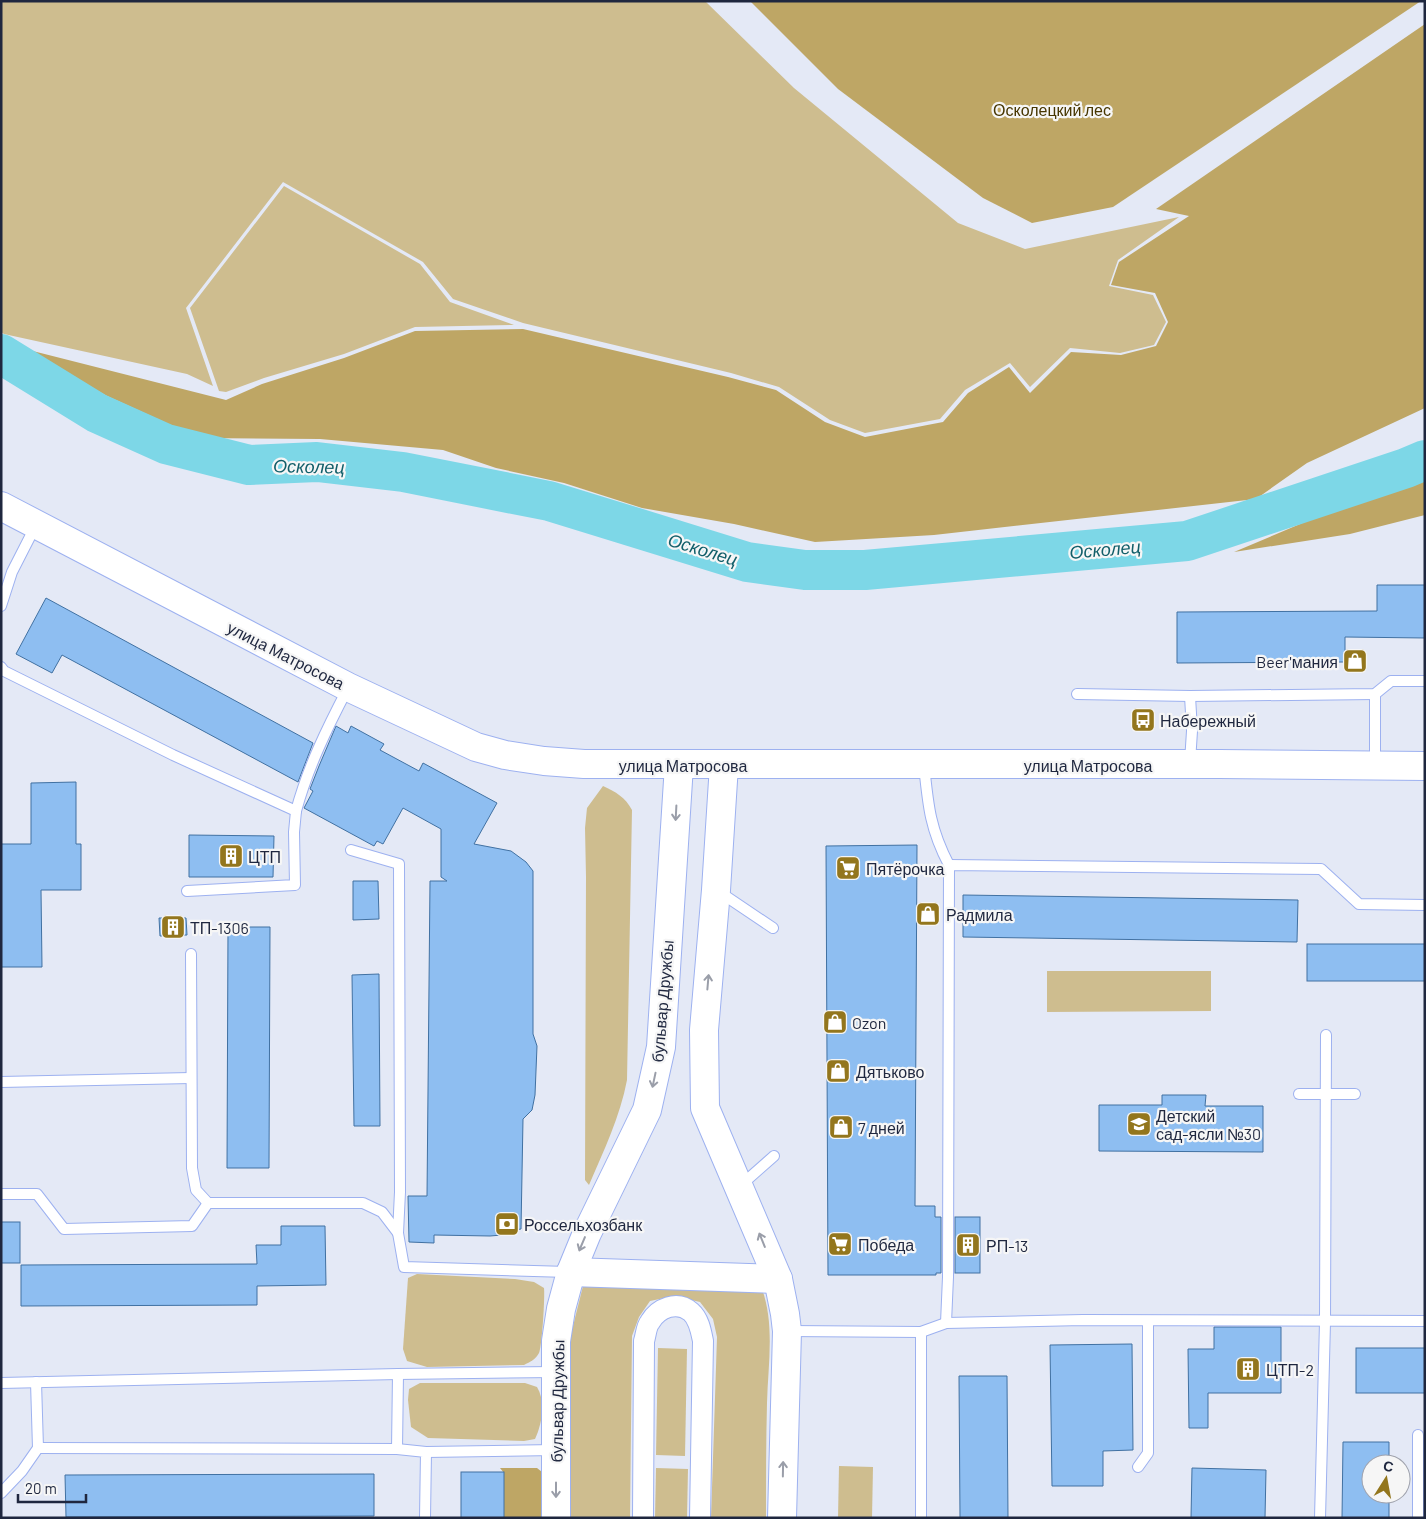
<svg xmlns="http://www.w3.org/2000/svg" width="1426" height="1519" viewBox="0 0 1426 1519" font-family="Barlow,sans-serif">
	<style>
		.green { fill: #cebd8f }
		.forest { fill: #bea665 }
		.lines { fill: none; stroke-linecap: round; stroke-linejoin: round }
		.river { stroke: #7dd7e7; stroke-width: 40 }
		.building { fill: #8ebef1; stroke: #4171a2 }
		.lane-casing { stroke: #9db1f0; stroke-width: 12 }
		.street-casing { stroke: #9db1f0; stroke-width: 22 }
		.secondary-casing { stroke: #9db1f0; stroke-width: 30 }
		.lane { stroke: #fff; stroke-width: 10 }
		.street { stroke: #fff; stroke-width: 20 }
		.secondary { stroke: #fff; stroke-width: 28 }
		.oneway { stroke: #9a9ea9 }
		.labels { text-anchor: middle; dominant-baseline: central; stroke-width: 4.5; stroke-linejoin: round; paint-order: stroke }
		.park-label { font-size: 16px; fill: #473600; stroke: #f6f6f6 }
		.street-label { font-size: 16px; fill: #1f273f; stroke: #f6f6f6 }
		.poi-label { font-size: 16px; fill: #1f273f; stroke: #f6f6f6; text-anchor: start }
		.water-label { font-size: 18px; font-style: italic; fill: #125f6a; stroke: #f6f6f6 }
	</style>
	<rect width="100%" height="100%" fill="#e4e9f6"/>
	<g class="green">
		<polygon points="1,1 705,1 794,88 958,223 1025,249 1179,217 1118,260 1109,286 1153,295 1166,322 1154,345 1120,353 1070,348 1030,387 1010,363 965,390 940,419 865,433 830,420 779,387 731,373 523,323 453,299 423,262 283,182 186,308 213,386 187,374 4,334 1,332"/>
		<polygon points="284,186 420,264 450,302 514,325 415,327 344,354 264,378 226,392 219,391 190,308"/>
		<path d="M 603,786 C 616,792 625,797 632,810 L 627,1080 C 620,1117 604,1150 589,1185 L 585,1180 L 586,877 L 585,828 L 587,808 Z"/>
		<polygon points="1047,971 1211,971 1211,1011 1047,1012"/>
		<path d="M 417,1274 L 515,1279 L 534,1282 L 544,1288 C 545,1297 542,1346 539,1353 C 536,1359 530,1362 524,1365 L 427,1367 L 407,1361 L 403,1349 L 408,1278 Z"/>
		<path d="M 584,1282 L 762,1289 C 775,1325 768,1365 767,1403 C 766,1441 766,1479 766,1518 L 711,1518 L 717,1337 L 713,1319 L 700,1302 L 674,1296 L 650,1301 L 639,1317 L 632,1336 L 630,1518 L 569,1518 L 571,1334 Z"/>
		<polygon points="658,1348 687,1349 685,1456 656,1455"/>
		<path d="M 420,1383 L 525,1383 L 537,1387 C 546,1402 542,1424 535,1439 L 524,1441 L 428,1438 L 411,1427 L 408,1400 L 409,1389 Z"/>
		<polygon points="839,1466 873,1467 872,1518 838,1518"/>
		<polygon points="656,1468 688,1469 687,1518 655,1518"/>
	</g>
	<g class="forest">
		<polygon points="750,1 1421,1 1113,207 1032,223 983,198 838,89"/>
		<polygon points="1425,24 1425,408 1307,463 1256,499 934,535 815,542 734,524 642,508 564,483 496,468 443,450 320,439 199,438 107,396 17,347 226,400 262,384 344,358 415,331 523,329 728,377 776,390 825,422 865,437 943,422 968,393 1009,367 1030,393 1071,352 1121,355 1156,346 1168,322 1155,293 1111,285 1119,262 1189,216 1156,209"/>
		<polygon points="1425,471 1425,515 1350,534 1234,552"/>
		<polygon points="500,1468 537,1468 542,1472 544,1518 504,1518 504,1473"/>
	</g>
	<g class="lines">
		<polyline class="river" points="1,354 97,413 166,444 249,465 317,462 403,472 549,501 747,562 805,570 865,570 1187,541 1406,468 1425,460"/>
	</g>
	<g class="building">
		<polygon points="1377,585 1425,585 1425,638 1345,637 1345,662 1177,663 1177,612 1377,611"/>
		<polygon points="46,598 313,743 298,782 62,655 52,673 16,654"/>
		<polygon points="336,726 348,733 351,726 384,744 380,750 419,771 423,763 497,803 474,844 511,851 526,862 533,871 533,1034 537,1046 535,1095 532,1110 523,1119 521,1229 509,1231 502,1235 490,1236 434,1235 434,1243 409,1242 408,1196 427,1196 430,881 447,881 441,877 441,829 403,808 383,844 377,841 374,846 304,808 313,791 310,789 319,766"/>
		<polygon points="76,782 76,844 81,844 81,890 41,890 42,967 1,967 1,844 31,844 31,783"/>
		<polygon points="189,835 274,836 273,877 189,877"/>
		<polygon points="917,845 915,1206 935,1206 935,1217 941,1217 941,1273 936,1273 936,1275 828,1275 826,846"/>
		<polygon points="353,881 378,881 379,919 353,920"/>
		<polygon points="963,895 1298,900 1297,942 963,937"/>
		<polygon points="159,918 186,918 187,935 160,936"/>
		<polygon points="228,927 270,927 269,1168 227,1168"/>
		<rect x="1307" y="944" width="118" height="37"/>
		<polygon points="379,974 380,1126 354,1126 352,975"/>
		<polygon points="1162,1095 1206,1095 1205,1106 1263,1106 1263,1152 1099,1151 1099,1105 1162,1105"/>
		<rect x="955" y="1217" width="25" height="56"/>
		<rect x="1" y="1222" width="19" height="41"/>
		<polygon points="281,1226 325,1226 326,1285 257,1286 257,1305 21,1306 21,1265 257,1264 256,1245 281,1245"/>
		<polygon points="1214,1327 1281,1327 1281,1393 1208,1393 1208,1428 1189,1428 1188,1349 1214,1349"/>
		<polygon points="1132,1344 1133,1450 1103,1451 1103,1486 1052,1486 1050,1345"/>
		<rect x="1356" y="1348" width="69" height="45"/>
		<polygon points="959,1376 1007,1376 1008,1518 960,1518"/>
		<polygon points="1343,1442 1389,1442 1389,1464 1371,1464 1371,1494 1389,1494 1389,1518 1342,1518"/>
		<polygon points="1192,1468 1266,1470 1265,1518 1191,1518"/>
		<rect x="461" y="1472" width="43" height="46"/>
		<polygon points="374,1474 374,1516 66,1517 65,1475"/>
	</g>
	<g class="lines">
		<defs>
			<g id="lane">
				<polyline points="1,606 12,572 36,525"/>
				<polyline points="1,667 4,671 173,755 296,811 294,832 295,885 187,891"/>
				<polyline points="1077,694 1190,696 1375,694 1391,681 1425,681"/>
				<polyline points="1375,694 1375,766"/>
				<polyline points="1190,696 1192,731 1190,762"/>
				<path d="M 924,765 C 928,805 930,829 949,865"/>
				<path d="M 296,811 C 308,767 327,728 348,688"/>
				<polyline points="351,850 399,864 400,1192 398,1233 404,1267 568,1272"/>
				<polyline points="718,891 773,928"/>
				<polyline points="191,954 192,1168 196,1190 208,1203 363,1203 382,1212 398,1233"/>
				<polyline points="1,1082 191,1078"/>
				<polyline points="1299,1094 1355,1094"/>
				<polyline points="740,1186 774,1156"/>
				<polyline points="1,1194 37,1194 64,1229 192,1226 208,1203"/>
				<polyline points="946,1323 948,1277 949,865 1321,869 1359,904 1425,905"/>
				<polyline points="788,1331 921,1332 946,1323 1083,1320 1425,1321"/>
				<polyline points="921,1332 921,1518"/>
				<polyline points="1,1383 398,1374 555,1372"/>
				<polyline points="38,1448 397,1449 426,1452 425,1518"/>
				<polyline points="397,1449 398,1374"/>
				<polyline points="426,1452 555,1450"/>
				<polyline points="1138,1467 1148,1453 1148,1321"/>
				<polyline points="1,1493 22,1471 38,1448 36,1382"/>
				<polyline points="1320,1518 1325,1322 1326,1035"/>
				<polyline points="1418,1518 1418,1435"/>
			</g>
			<path id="street" d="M 643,1518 L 644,1341 C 646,1335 646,1327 650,1322 C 658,1308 677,1300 691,1312 C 699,1319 701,1331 703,1341 L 700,1518"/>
			<g id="secondary">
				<polyline points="1,506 348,687 476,747 505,755 544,761 584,764 1219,764 1425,766"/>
				<polyline points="724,765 716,890 704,1030 705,1108 778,1279 785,1314 787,1331 782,1518"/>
				<polyline points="571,1272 778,1279"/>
				<polyline points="556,1518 556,1341 561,1309 571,1272 587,1233 647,1110 661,1047 679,765"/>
			</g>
		</defs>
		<use href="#lane" class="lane-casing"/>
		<use href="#street" class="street-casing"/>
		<use href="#secondary" class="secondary-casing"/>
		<use href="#lane" class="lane"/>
		<use href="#street" class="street"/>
		<use href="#secondary" class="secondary"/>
	</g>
	<defs><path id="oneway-shaft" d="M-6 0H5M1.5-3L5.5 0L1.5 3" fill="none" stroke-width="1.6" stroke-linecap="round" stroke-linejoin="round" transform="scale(1.25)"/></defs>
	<g class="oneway">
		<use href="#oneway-shaft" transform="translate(676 813) rotate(93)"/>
		<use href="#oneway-shaft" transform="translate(708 982) rotate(-85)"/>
		<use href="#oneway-shaft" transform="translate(654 1080) rotate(102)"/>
		<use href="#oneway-shaft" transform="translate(762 1240) rotate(-112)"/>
		<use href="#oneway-shaft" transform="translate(582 1244) rotate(113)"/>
		<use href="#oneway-shaft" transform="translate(783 1469) rotate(-89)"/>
		<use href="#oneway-shaft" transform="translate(556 1490) rotate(90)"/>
	</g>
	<defs>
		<symbol id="shop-square" viewBox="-11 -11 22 22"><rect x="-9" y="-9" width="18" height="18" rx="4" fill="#93761d" stroke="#f6f6f6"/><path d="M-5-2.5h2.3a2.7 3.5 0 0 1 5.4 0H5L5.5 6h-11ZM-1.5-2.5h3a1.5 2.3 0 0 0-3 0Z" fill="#fff"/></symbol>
		<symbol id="bus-square" viewBox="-11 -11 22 22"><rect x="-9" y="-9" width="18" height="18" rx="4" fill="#93761d" stroke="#f6f6f6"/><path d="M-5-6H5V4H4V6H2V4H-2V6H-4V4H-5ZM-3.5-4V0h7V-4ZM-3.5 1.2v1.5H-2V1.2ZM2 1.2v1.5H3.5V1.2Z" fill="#fff"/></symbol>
		<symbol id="building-square" viewBox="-11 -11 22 22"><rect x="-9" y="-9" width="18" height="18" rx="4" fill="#93761d" stroke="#f6f6f6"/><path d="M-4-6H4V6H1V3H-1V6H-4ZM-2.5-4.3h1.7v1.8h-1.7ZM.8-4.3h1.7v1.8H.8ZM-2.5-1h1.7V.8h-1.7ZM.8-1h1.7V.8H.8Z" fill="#fff"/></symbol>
		<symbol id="supermarket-square" viewBox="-11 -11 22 22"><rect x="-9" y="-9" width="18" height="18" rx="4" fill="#93761d" stroke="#f6f6f6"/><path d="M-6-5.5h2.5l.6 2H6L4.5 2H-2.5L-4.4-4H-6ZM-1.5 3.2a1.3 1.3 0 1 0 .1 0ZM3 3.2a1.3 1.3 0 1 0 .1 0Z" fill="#fff"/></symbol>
		<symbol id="school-square" viewBox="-11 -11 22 22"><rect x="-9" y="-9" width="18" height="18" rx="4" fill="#93761d" stroke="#f6f6f6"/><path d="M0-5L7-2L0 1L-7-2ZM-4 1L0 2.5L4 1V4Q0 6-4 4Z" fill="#fff"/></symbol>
		<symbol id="bank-square" viewBox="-11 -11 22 22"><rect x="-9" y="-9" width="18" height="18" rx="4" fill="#93761d" stroke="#f6f6f6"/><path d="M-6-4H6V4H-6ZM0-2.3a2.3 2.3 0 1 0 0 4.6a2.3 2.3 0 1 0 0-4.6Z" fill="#fff"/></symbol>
	</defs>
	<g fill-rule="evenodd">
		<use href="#shop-square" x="1341" y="647" width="28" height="28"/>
		<use href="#bus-square" x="1129" y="706" width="28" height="28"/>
		<use href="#building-square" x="217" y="842" width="28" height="28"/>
		<use href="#supermarket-square" x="834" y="854" width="28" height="28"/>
		<use href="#shop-square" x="914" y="900" width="28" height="28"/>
		<use href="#building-square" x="159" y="913" width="28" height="28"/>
		<use href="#shop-square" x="821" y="1008" width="28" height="28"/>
		<use href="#shop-square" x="824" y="1057" width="28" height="28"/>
		<use href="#school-square" x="1125" y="1110" width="28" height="28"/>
		<use href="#shop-square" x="827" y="1113" width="28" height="28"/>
		<use href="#bank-square" x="493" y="1210" width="28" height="28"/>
		<use href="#supermarket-square" x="826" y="1230" width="28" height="28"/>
		<use href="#building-square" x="954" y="1231" width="28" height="28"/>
		<use href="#building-square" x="1234" y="1355" width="28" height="28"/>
	</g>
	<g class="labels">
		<g class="park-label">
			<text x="1052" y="109">Осколецкий лес</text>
		</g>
		<g class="street-label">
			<text transform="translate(286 655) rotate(27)">улица Матросова</text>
			<text x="683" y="765">улица Матросова</text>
			<text x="1088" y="765">улица Матросова</text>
			<text transform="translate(662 1001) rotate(-85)">бульвар Дружбы</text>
			<text transform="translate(557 1401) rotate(-89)">бульвар Дружбы</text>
		</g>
		<g class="poi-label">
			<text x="1338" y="661" text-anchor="end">Beer'мания</text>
			<text x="1160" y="720">Набережный</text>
			<text x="248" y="856">ЦТП</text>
			<text x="866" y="868">Пятёрочка</text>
			<text x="946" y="914">Радмила</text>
			<text x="190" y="927">ТП-1306</text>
			<text x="852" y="1022">Ozon</text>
			<text x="856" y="1071">Дятьково</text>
			<text x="1156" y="1115">Детский<tspan x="1156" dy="18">сад-ясли №30</tspan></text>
			<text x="858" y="1127">7 дней</text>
			<text x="524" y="1224">Россельхозбанк</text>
			<text x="858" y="1244">Победа</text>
			<text x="986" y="1245">РП-13</text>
			<text x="1266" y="1369">ЦТП-2</text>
		</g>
		<g class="water-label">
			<text transform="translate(309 466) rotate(1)">Осколец</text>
			<text transform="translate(703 549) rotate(17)">Осколец</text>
			<text transform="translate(1105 549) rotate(-5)">Осколец</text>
		</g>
	</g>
	<rect width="1426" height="1519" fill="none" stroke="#1f273f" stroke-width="5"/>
	<g transform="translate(1386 1479) rotate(11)"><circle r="24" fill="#f6f6f6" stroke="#a0a3ad"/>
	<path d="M0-4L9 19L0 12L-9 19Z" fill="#93761d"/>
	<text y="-8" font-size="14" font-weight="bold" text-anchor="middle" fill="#1f273f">С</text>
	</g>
	<path d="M18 1494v8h68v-8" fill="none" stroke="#1f273f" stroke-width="2.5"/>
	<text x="25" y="1494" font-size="15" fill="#1f273f" stroke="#f6f6f6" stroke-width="4" paint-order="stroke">20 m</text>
</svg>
